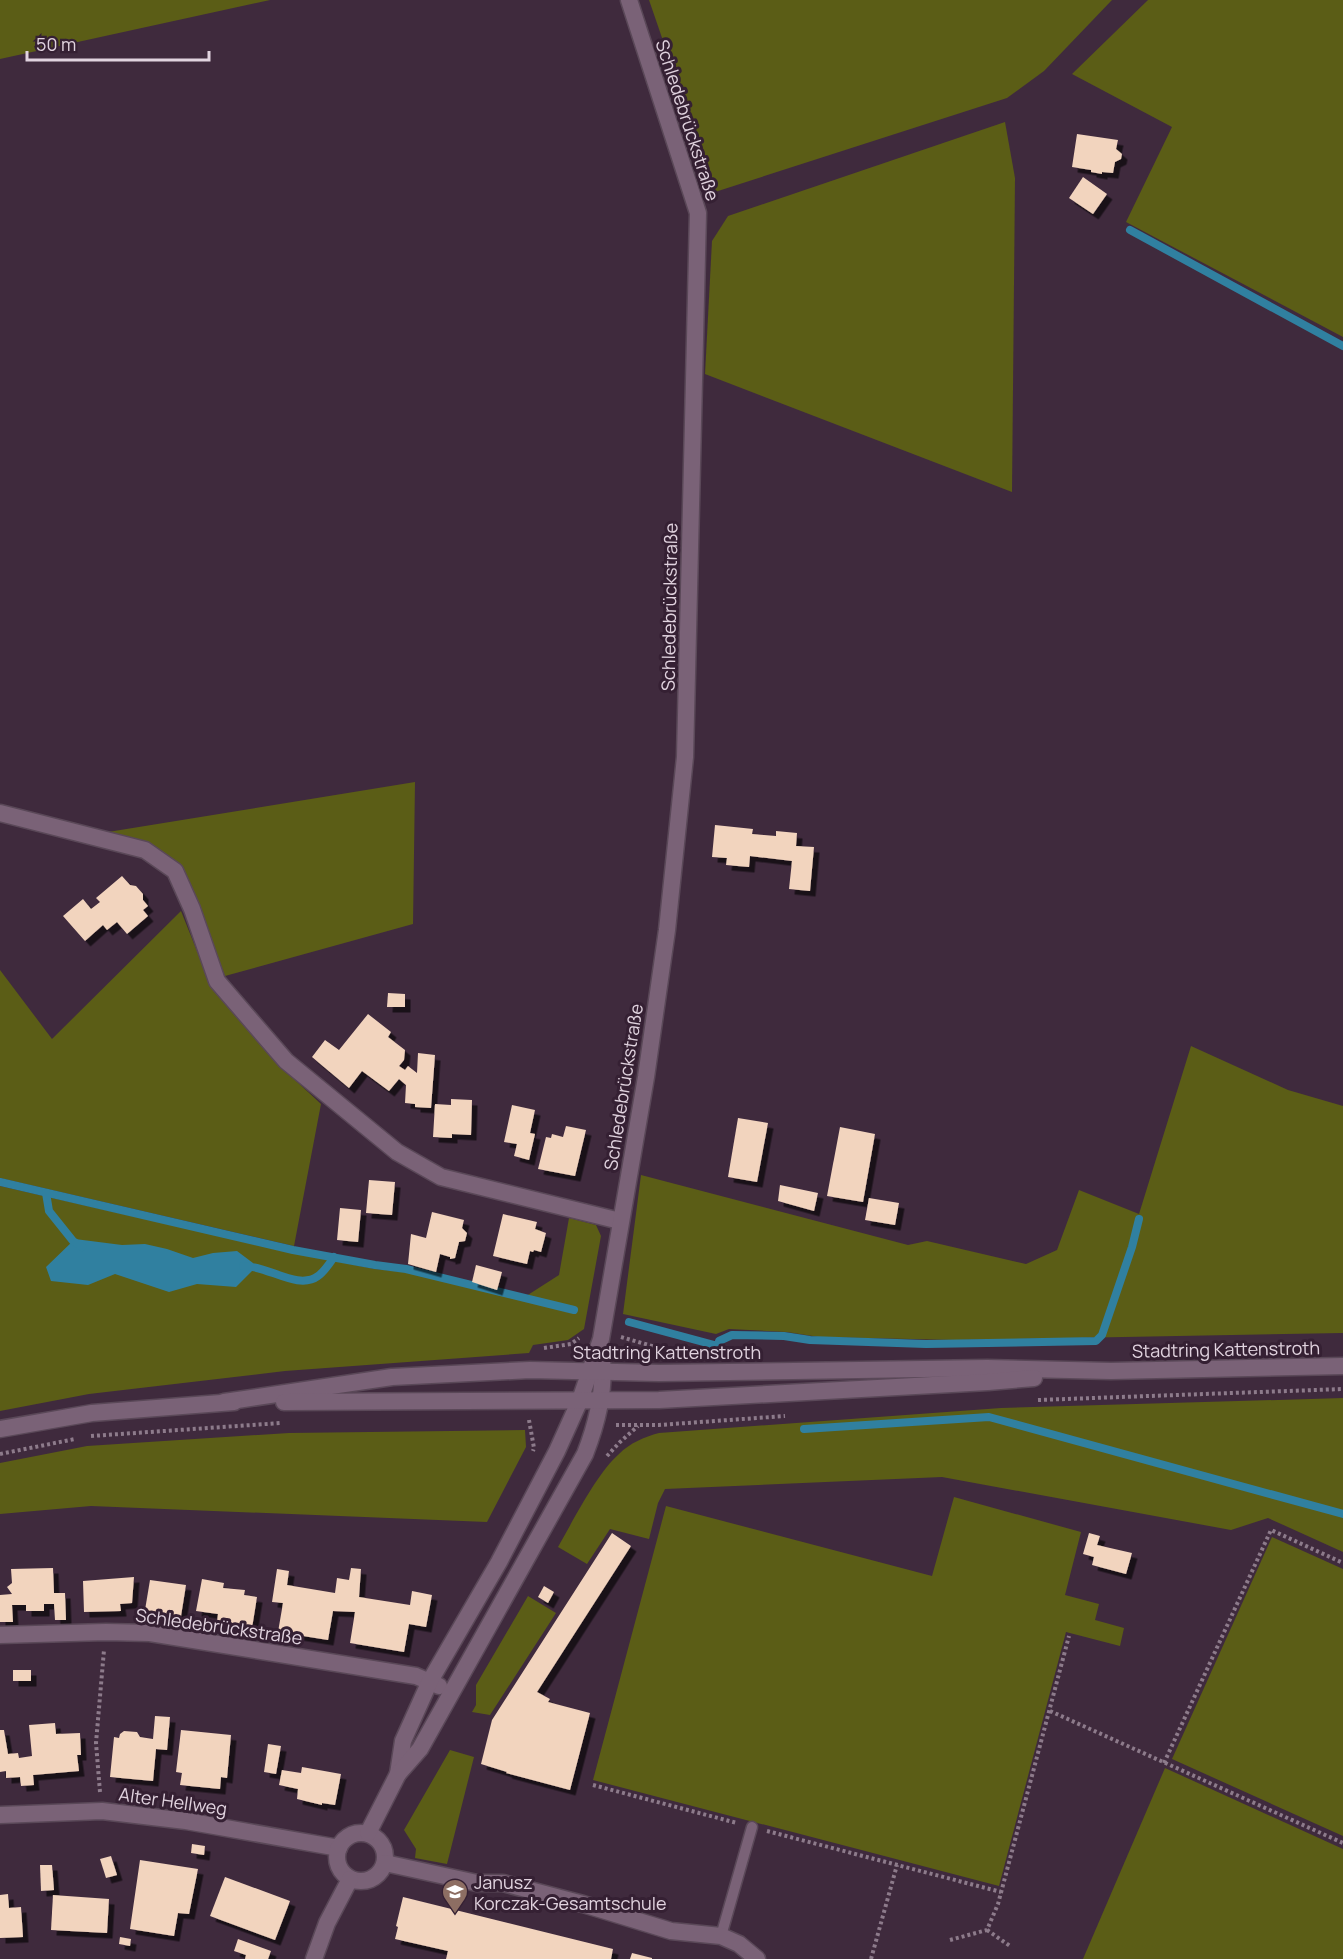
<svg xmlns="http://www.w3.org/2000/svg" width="1343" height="1959" viewBox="0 0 1343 1959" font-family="Manrope,sans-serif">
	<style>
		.green { fill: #5b5d16 }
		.water { fill: #3080a0 }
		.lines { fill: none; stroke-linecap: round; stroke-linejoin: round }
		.stream { stroke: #3080a0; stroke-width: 8 }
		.building { fill: #f2d4be; filter: url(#shadow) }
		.service-casing { stroke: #5a4858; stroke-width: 13 }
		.minor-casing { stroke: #5a4858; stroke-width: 19 }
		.secondary-casing { stroke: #5a4858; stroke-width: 19 }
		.path { stroke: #8d7b8b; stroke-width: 4; stroke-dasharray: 3 3; stroke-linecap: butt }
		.service { stroke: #7a6277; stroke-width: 10 }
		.minor { stroke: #7a6277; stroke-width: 16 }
		.secondary { stroke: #7a6277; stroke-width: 16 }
		.labels { text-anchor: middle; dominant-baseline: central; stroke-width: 6; stroke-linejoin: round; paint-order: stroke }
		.street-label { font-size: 18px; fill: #e1d3df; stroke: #352033 }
		.poi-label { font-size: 18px; fill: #e1d3df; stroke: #352033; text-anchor: start }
	</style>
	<defs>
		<filter id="shadow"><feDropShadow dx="5.5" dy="5.5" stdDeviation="0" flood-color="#0009"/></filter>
	</defs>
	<rect width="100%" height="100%" fill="#3f2a3d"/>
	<g class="green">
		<polygon points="0,0 270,0 0,59"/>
		<polygon points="649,0 1112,0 1044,71 1007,98 715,192"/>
		<polygon points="1148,0 1343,0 1343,337 1126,222 1172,127 1072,74"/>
		<polygon points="1005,122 1015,178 1012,492 705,374 712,241 728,216"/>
		<polygon points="415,782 413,924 225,976 179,863 146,842 108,832"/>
		<polygon points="181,911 211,986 280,1066 321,1104 294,1246 0,1178 0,970 52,1039"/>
		<polygon points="1191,1046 1288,1090 1343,1106 1343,1333 956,1340 819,1337 787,1332 729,1329 716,1334 623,1314 641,1175 908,1245 927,1241 1026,1264 1057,1250 1079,1190 1139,1214"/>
		<polygon points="0,1186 294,1253 375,1269 405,1272 520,1300 559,1275 569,1218 596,1225 601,1236 584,1329 568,1340 533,1345 529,1353 285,1371 89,1394 0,1411"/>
		<path d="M 1343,1398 L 1343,1552 L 1268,1518 L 1231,1530 L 942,1477 L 665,1489 L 658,1503 L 649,1539 L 610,1529 L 587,1564 L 558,1547 C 573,1521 597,1473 619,1454 C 630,1443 644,1437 659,1433 L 1001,1408 Z"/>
		<polygon points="525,1430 526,1447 487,1522 91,1506 0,1514 0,1463 87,1446 289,1433"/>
		<polygon points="954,1497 1081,1532 1065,1595 1099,1604 1095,1620 1124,1628 1120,1646 1066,1632 999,1886 593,1780 666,1506 932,1576"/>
		<polygon points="1272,1537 1343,1569 1343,1836 1172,1759"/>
		<polygon points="528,1596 556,1613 490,1715 472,1712 476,1705 476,1685"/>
		<polygon points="450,1750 474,1757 447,1864 415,1858 416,1849 404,1830"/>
		<polygon points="1165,1768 1343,1849 1343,1959 1083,1959"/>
	</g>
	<polygon class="water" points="75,1239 122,1245 145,1244 167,1249 193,1258 213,1253 237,1251 253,1263 253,1270 236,1287 197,1284 169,1292 115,1274 88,1285 51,1281 46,1267"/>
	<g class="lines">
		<g class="stream">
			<polyline points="1130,230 1343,346"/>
			<polyline points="0,1182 293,1250 375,1265 406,1269 574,1310"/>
			<polyline points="46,1193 49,1211 73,1241 82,1247"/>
			<path d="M 243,1266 C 267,1265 298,1291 318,1276 C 324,1272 330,1263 334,1257"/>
			<polyline points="629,1322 718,1346 719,1341 732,1335 784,1336 810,1340 926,1344 1096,1341 1102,1335 1132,1247 1139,1219"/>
			<polyline points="804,1429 989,1417 1343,1514"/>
		</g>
	</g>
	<g class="building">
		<polygon points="1077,134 1118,140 1116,149 1122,154 1121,159 1115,162 1113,173 1102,172 1102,174 1091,172 1091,170 1072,167"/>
		<polygon points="1083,177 1107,194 1093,214 1069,198"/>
		<polygon points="715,825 753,829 752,834 776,836 776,831 797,833 796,846 814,847 810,891 789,889 792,861 750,856 749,867 726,865 727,858 712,857"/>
		<polygon points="122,876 130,885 136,886 143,894 143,900 148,906 143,910 148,916 127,934 117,922 107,930 103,925 85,941 63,916 83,899 91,909 100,902 96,898"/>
		<polygon points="388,993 405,994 405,1007 387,1007"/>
		<polygon points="368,1014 391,1032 388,1037 405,1050 404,1060 399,1066 405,1070 408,1066 417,1073 418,1053 435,1055 431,1108 415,1107 415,1104 405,1103 406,1085 399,1079 389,1091 362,1071 349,1088 312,1057 325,1040 339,1050"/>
		<polygon points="451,1099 472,1100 471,1135 452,1134 452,1138 433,1137 435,1104 451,1105"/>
		<polygon points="512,1105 535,1110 530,1133 535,1134 529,1160 514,1156 517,1144 504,1142"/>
		<polygon points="738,1118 768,1123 757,1182 728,1177"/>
		<polygon points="566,1126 586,1130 575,1176 538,1169 546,1137 551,1138 552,1134 563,1137"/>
		<polygon points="840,1127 875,1134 863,1202 827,1196"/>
		<polygon points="369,1180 395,1182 392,1215 366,1213"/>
		<polygon points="780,1185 818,1193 814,1211 778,1201"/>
		<polygon points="869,1198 899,1203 895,1225 865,1220"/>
		<polygon points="340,1208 361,1210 358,1242 337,1240"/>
		<polygon points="432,1212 464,1220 462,1228 467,1233 465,1241 459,1242 455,1258 450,1259 450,1257 440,1254 436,1272 408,1264 411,1234 426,1238"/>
		<polygon points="503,1214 537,1222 535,1229 546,1233 541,1252 534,1250 533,1252 530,1251 527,1264 493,1256"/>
		<polygon points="476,1265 502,1272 497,1290 472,1282"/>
		<polygon points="612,1533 631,1546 537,1692 550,1699 548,1702 590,1713 570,1790 506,1773 507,1772 481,1764 492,1720"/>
		<polygon points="1089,1533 1100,1536 1097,1545 1132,1553 1126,1574 1092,1565 1094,1557 1083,1554"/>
		<polygon points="53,1568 54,1593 65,1593 66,1620 55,1620 54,1604 44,1604 44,1611 26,1611 26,1605 12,1605 13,1622 0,1622 0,1595 12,1594 7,1587 12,1583 11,1569"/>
		<polygon points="351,1568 361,1569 359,1597 410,1605 412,1591 432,1595 426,1627 409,1624 404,1652 350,1643 355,1612 333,1611 328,1640 278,1632 283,1603 272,1602 277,1569 289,1571 287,1585 335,1593 337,1578 349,1580"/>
		<polygon points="134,1577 132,1603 120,1604 121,1611 84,1612 83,1581"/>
		<polygon points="202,1579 224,1583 223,1588 245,1590 244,1595 257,1597 252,1628 217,1622 218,1614 196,1611"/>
		<polygon points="150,1580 186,1585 181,1616 145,1610"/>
		<polygon points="544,1586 554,1592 548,1603 538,1597"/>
		<rect x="13" y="1670" width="18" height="11"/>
		<polygon points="155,1716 170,1717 167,1750 156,1749 153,1781 110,1777 114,1737 119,1738 120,1734 124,1731 137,1732 140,1737 153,1739"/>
		<polygon points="55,1723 56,1734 80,1733 81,1755 77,1755 79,1771 33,1775 34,1785 21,1786 20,1777 6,1778 6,1771 0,1772 0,1730 4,1730 8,1754 18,1753 19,1758 32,1756 29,1725"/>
		<polygon points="181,1730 231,1735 227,1778 221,1777 220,1789 180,1785 182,1773 176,1772"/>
		<polygon points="268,1744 281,1746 276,1774 264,1772"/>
		<polygon points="302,1767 341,1774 335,1805 322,1803 322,1805 297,1799 298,1789 279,1785 282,1770 301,1773"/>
		<polygon points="192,1844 205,1846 204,1855 191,1853"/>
		<polygon points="111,1856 117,1875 106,1878 100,1859"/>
		<polygon points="140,1860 198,1869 189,1914 178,1913 174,1936 130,1929"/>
		<polygon points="40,1865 52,1865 54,1890 41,1891"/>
		<polygon points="225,1877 290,1901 275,1940 210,1916"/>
		<polygon points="8,1894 9,1908 21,1907 23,1937 0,1938 0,1895"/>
		<polygon points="53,1895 109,1899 107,1933 51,1930"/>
		<polygon points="403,1897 613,1949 611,1959 446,1959 448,1951 395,1939 398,1927 396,1926"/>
		<polygon points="120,1937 131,1939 130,1946 119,1944"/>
		<polygon points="238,1939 271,1951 268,1959 245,1959 246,1955 234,1951"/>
		<polygon points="632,1953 652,1958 652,1959 630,1959"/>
	</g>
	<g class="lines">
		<defs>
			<polyline id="service" points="721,1936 752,1827"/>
			<g id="minor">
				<polyline points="0,813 145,850 175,871 192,909 217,981 286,1061 397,1152 441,1177 620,1221"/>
				<polyline points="0,1635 106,1632 150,1633 416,1676 439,1686"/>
				<polyline points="398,1774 403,1741 430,1681 499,1562 557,1451 580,1400 601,1339 646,1077 667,930 685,757 698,213 629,0"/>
				<polyline points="0,1815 102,1811 186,1821 339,1848"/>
				<circle cx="361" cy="1857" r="24"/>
				<path d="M 368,1833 L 398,1774 L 420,1749 L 585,1454 C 597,1423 605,1392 602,1358"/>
				<polyline points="385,1863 477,1883 503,1883 583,1904 671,1931 721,1936 739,1944 757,1959"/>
				<polyline points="314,1959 327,1923 350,1879"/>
			</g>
			<g id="secondary">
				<polyline points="224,1402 392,1377 530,1370 659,1373 987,1368 1111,1371 1343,1366"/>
				<polyline points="284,1402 659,1400 988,1382 1034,1378"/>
				<polyline points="0,1429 92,1413 234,1402"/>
			</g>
		</defs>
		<use href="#service" class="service-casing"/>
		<use href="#minor" class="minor-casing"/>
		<use href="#secondary" class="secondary-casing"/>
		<g class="path">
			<polyline points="621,1337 659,1348 659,1355"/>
			<polyline points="544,1348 571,1344 579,1338"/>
			<polyline points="1038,1400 1343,1389"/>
			<polyline points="529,1420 534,1448 533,1451"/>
			<polyline points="616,1425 659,1425 785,1416"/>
			<polyline points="91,1436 281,1423"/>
			<polyline points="0,1454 75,1439"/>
			<polyline points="607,1456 620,1442 638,1426"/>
			<polyline points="1050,1711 1343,1843"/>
			<polyline points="1164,1763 1271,1530 1343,1563"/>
			<polyline points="593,1785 737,1823"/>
			<polyline points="100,1792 96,1743 104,1650"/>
			<polyline points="767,1831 1001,1892"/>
			<polyline points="987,1930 1010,1946"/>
			<polyline points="950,1940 987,1930 998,1904 1069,1636"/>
			<polyline points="871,1959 897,1865"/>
		</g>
		<use href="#service" class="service"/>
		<use href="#minor" class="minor"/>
		<use href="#secondary" class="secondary"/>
	</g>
	<defs>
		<symbol id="school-pin" viewBox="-11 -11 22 30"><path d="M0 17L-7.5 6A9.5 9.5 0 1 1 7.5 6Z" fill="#8d6e63" stroke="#352033"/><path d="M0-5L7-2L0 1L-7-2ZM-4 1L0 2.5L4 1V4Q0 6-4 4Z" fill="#fff"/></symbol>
	</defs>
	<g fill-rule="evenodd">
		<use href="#school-pin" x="440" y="1877" width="30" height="40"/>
	</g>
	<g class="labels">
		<g class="street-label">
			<text transform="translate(688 120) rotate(72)">Schledebrückstraße</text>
			<text transform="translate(669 607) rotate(-89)">Schledebrückstraße</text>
			<text transform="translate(623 1087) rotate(-81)">Schledebrückstraße</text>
			<text transform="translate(1226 1349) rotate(-1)">Stadtring Kattenstroth</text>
			<text x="667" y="1352">Stadtring Kattenstroth</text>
			<text transform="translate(219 1626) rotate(8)">Schledebrückstraße</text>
			<text transform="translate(173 1801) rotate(8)">Alter Hellweg</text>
		</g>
		<g class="poi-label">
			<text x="474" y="1882">Janusz<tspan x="474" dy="21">Korczak-Gesamtschule</tspan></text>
		</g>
	</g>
	<path d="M27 51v9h182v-9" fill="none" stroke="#e1d3df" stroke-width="3"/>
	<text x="36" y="51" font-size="18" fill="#e1d3df" stroke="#352033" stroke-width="4.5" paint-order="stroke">50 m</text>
</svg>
